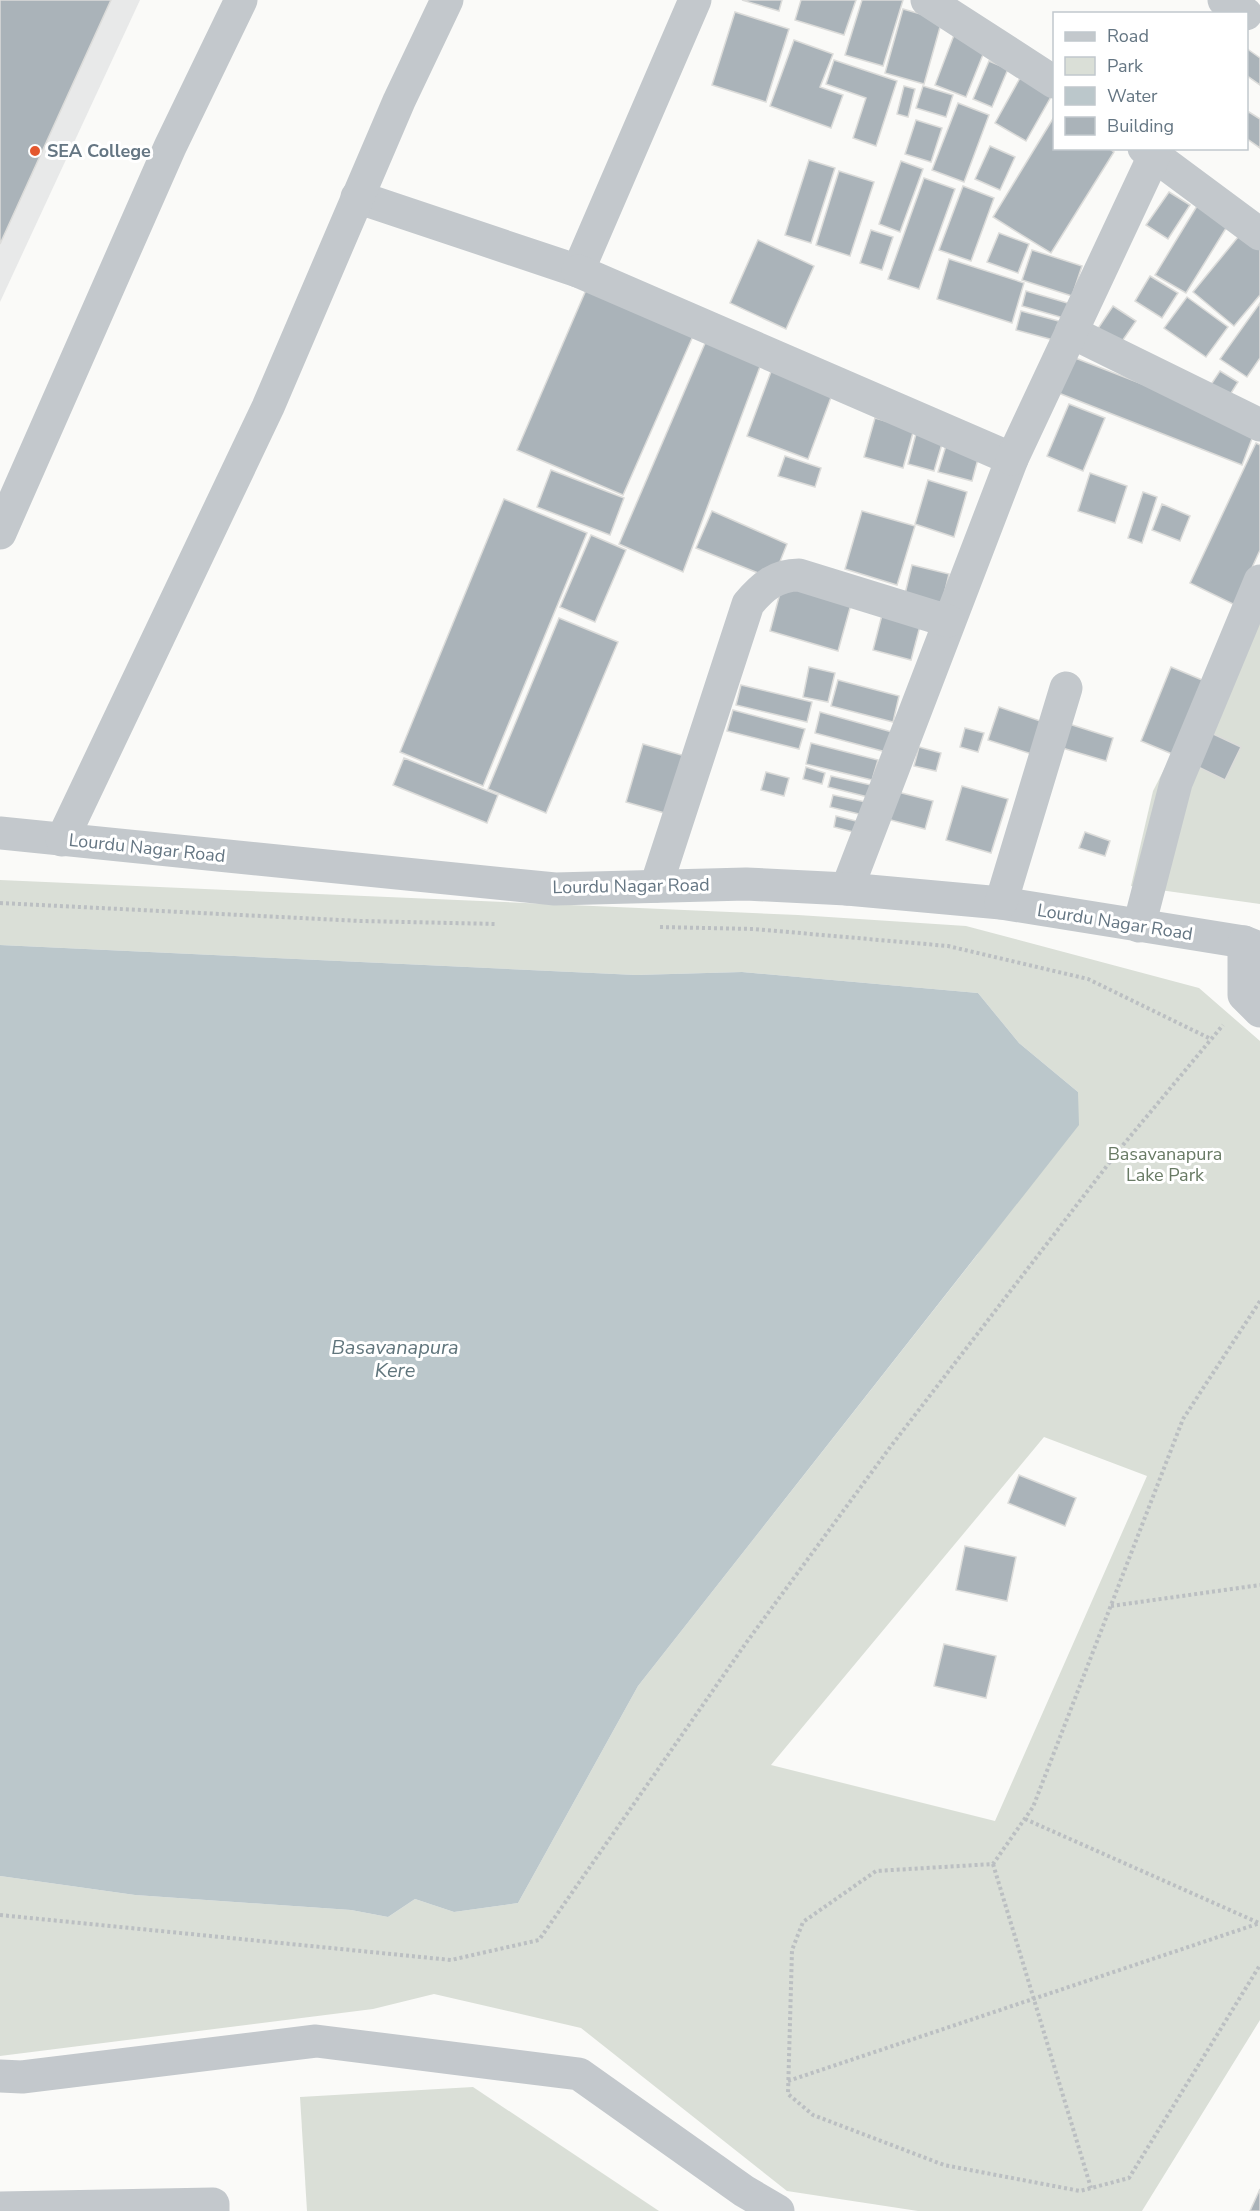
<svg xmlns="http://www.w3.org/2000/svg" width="1260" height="2211" viewBox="0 0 1260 2211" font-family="'Nunito Sans',sans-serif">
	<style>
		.built { fill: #e8e9e9 }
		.green { fill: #dadfd7; fill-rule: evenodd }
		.water { fill: #bbc7cb }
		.building { fill: #aab3b9; stroke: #dcdcda; stroke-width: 1.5 }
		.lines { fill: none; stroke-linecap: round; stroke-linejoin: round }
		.path { stroke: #bbbfc2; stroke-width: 4; stroke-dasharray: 3 3; stroke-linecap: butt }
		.street { stroke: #c3c8cc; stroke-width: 33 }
		.poi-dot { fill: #e4572e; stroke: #fff; stroke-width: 2 }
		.labels { text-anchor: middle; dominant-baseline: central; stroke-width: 6; stroke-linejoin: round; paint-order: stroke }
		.poi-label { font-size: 18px; font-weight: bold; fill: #657683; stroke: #fff; text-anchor: start }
		.street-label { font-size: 18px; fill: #657683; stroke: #fff }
		.park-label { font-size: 18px; fill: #687a64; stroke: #fff }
		.water-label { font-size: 20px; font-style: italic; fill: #60757c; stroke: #fff }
	</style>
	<rect width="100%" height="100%" fill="#fafaf8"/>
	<polygon class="built" points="0,0 140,0 0,302"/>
	<g class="green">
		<polygon points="1260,582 1260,904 1131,886 1153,791"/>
		<path d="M 0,880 L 798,915 L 966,926 L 1199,988 L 1260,1041 L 1260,2020 L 1142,2211 L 918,2211 L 787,2191 L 581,2028 L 434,1994 L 373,2009 L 0,2056 L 0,1876 L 135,1895 L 351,1910 L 388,1917 L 415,1899 L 454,1912 L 518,1903 L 638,1686 L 977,1255 L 1078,1092 L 1019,1043 L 978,993 L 742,972 L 636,975 L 0,945 ZM 1044,1437 L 1147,1476 L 995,1821 L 771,1765 Z"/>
		<polygon points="473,2087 659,2211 307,2211 300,2097"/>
	</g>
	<polygon class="water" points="0,945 636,975 742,972 978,993 1019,1043 1078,1092 1079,1125 638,1686 518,1903 454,1912 415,1899 388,1917 351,1910 135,1895 0,1876"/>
	<g class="building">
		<polygon points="0,0 111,0 0,244"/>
		<polygon points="742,0 782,0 779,11"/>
		<polygon points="801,0 856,0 844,35 795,20"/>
		<polygon points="862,0 903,0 883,66 845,55"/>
		<polygon points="903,9 942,20 924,84 885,73"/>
		<polygon points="735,12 789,29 766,102 712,85"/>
		<polygon points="954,35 986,47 966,97 935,85"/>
		<polygon points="794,40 833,54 820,87 843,95 831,128 770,106"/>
		<polygon points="1246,48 1260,58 1260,85 1246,75"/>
		<polygon points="834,60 897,81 876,146 853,138 866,98 826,84"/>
		<polygon points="989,61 1008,69 992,107 973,99"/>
		<polygon points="1020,78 1052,95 1026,141 995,123"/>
		<polygon points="904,86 915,89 908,117 897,114"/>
		<polygon points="923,86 953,95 946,117 916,108"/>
		<polygon points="958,103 989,115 964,182 932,170"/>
		<polygon points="1249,112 1260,119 1260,148 1246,138 1246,115"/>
		<polygon points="1054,117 1054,148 1108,148 1114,152 1051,253 993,217"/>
		<polygon points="916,120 942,128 931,162 905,154"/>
		<polygon points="990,146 1015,157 1000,190 975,179"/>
		<polygon points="809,160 835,168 811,243 785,235"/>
		<polygon points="901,161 923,169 900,232 879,224"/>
		<polygon points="839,171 874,182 850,256 816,245"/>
		<polygon points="924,178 955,189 919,289 888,279"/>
		<polygon points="963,186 994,198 971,261 939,250"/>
		<polygon points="1169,192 1190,205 1168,239 1146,225"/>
		<polygon points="1197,206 1228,225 1186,293 1155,275"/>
		<polygon points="871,230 893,237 882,270 860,263"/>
		<polygon points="1243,231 1260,245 1260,295 1234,326 1193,292"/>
		<polygon points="999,233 1029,244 1018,273 987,262"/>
		<polygon points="758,240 814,266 786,329 730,303"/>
		<polygon points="1032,250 1082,266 1072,296 1022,280"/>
		<polygon points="949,259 1024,283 1012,323 937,299"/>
		<polygon points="1150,276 1178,293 1162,318 1135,301"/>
		<polygon points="586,290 693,336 623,495 517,450"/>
		<polygon points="1026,291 1071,304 1067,319 1022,306"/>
		<polygon points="1187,297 1228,327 1206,357 1164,328"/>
		<polygon points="1260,303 1260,358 1247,377 1220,359"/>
		<polygon points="1113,306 1136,321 1118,347 1095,333"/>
		<polygon points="1021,311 1066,323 1061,342 1016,330"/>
		<polygon points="706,341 761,364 683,572 619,544"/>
		<polygon points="1070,356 1256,428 1242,465 1056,392"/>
		<polygon points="772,369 833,392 808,459 747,436"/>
		<polygon points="1220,371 1238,382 1228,398 1210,386"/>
		<polygon points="1069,404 1105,418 1083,471 1047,456"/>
		<polygon points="875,418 914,429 903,468 864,457"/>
		<polygon points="917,430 944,437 934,471 908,464"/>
		<polygon points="948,439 981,448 972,481 938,472"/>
		<polygon points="1256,443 1260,445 1260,550 1235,605 1190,583"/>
		<polygon points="785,456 821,468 815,487 778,476"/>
		<polygon points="551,470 624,498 610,535 537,507"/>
		<polygon points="1090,473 1127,486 1115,523 1078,511"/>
		<polygon points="928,480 967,492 954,537 915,524"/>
		<polygon points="1143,492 1157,497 1142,543 1128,538"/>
		<polygon points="504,499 587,533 483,786 400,752"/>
		<polygon points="1162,504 1190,516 1180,541 1152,530"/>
		<polygon points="712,511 787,544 773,579 696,548"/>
		<polygon points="862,511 915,526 897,585 845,569"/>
		<polygon points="591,535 626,550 595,622 560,607"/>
		<polygon points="912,565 949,574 942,603 905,594"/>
		<polygon points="784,578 853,597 838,651 770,631"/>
		<polygon points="882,615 920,626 911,660 873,650"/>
		<polygon points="559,618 618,642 546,813 488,789"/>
		<polygon points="809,667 835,673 828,702 803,697"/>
		<polygon points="1171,667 1207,682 1177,756 1141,741"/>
		<polygon points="838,680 899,696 893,722 831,706"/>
		<polygon points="741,685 812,702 807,722 736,705"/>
		<polygon points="999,707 1046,723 1035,755 988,740"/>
		<polygon points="733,710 805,729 799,749 727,731"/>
		<polygon points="820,712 892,732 886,752 815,733"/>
		<polygon points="1066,723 1113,738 1106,761 1059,747"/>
		<polygon points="965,728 984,733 978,752 960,747"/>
		<polygon points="1207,731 1241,747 1225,780 1192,764"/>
		<polygon points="811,743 878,760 872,780 806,764"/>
		<polygon points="643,744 685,756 668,814 626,802"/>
		<polygon points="919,747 941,753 936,771 914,766"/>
		<polygon points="404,758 498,795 487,823 393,785"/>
		<polygon points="806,767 825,773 822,784 803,779"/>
		<polygon points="766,772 789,778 784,796 761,790"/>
		<polygon points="831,776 871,785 868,797 828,787"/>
		<polygon points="962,786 1008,799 991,853 946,840"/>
		<polygon points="894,791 933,801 925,829 887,819"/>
		<polygon points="833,795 866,802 863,815 830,807"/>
		<polygon points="836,816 860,822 857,833 834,827"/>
		<polygon points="1085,832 1110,841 1105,856 1079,848"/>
		<polygon points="1019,1475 1076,1498 1065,1526 1008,1503"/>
		<polygon points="965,1546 1016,1557 1007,1601 956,1590"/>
		<polygon points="944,1644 996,1656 986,1698 934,1686"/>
		<polygon points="1260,2189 1260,2211 1250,2211"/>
	</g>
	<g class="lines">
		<g class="path">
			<polyline points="0,903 361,921 497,924"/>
			<polyline points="660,927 754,929 948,946 1088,979 1211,1039"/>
			<polyline points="1260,1301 1183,1419 1033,1807 993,1864 876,1871 803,1922 792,1950 788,2094 813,2115 944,2165 1080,2191 1129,2178 1260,1965"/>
			<polyline points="1111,1606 1260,1585"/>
			<polyline points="1025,1819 1259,1923"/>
			<polyline points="993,1864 1091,2188"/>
			<polyline points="0,1915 451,1960 539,1940 746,1643 891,1446 1123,1145 1223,1025"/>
			<polyline points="788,2081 1260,1923"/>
		</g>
		<g class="street">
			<polyline points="927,0 1054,82"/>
			<polyline points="1224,0 1246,14"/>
			<polyline points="1144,148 1260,234"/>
			<polyline points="357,197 578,271 695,0"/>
			<polyline points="578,271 1012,459 847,889"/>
			<polyline points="1071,332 1260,425"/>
			<polyline points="1012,459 1154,156"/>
			<polyline points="0,533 170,147 241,0"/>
			<polyline points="0,833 555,889 746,884 847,889 1001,903 1244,942 1260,948"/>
			<polyline points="62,840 268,407 399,101 447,0"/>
			<path d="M 656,886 L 748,604 C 762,587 776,575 799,575 L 948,621"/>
			<polyline points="1001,903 1066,688"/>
			<polyline points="1139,926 1176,783 1260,581"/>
			<polyline points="1244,942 1244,995 1260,1011"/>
			<polyline points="0,2076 22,2077 316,2041 579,2074 744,2191 778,2211"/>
			<polyline points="0,2208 213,2204 213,2211"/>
		</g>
	</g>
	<circle class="poi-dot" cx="35" cy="151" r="6"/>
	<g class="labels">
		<g class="poi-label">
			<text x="47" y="151">SEA College</text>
		</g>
		<g class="street-label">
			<text transform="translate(147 848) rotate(6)">Lourdu Nagar Road</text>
			<text transform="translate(631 886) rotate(-1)">Lourdu Nagar Road</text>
			<text transform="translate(1115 922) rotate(9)">Lourdu Nagar Road</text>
		</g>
		<g class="park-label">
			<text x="1165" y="1154">Basavanapura<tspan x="1165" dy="21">Lake Park</tspan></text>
		</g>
		<g class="water-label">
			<text x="395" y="1347">Basavanapura<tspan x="395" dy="23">Kere</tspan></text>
		</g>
	</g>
	<rect x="1053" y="12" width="195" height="138" fill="#ffffff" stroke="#c1c8cd" stroke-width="1.5"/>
	<rect x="1065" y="32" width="30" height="9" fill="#c3c8cc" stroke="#c1c8cd" stroke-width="1.5"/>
	<text x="1107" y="42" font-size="18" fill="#657683">Road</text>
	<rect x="1065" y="57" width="30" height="18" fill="#dadfd7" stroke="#c1c8cd" stroke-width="1.5"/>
	<text x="1107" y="72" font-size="18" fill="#657683">Park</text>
	<rect x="1065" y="87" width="30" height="18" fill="#bbc7cb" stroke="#c1c8cd" stroke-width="1.5"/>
	<text x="1107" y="102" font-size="18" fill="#657683">Water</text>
	<rect x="1065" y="117" width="30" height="18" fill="#aab3b9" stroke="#c1c8cd" stroke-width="1.5"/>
	<text x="1107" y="132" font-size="18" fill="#657683">Building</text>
</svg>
